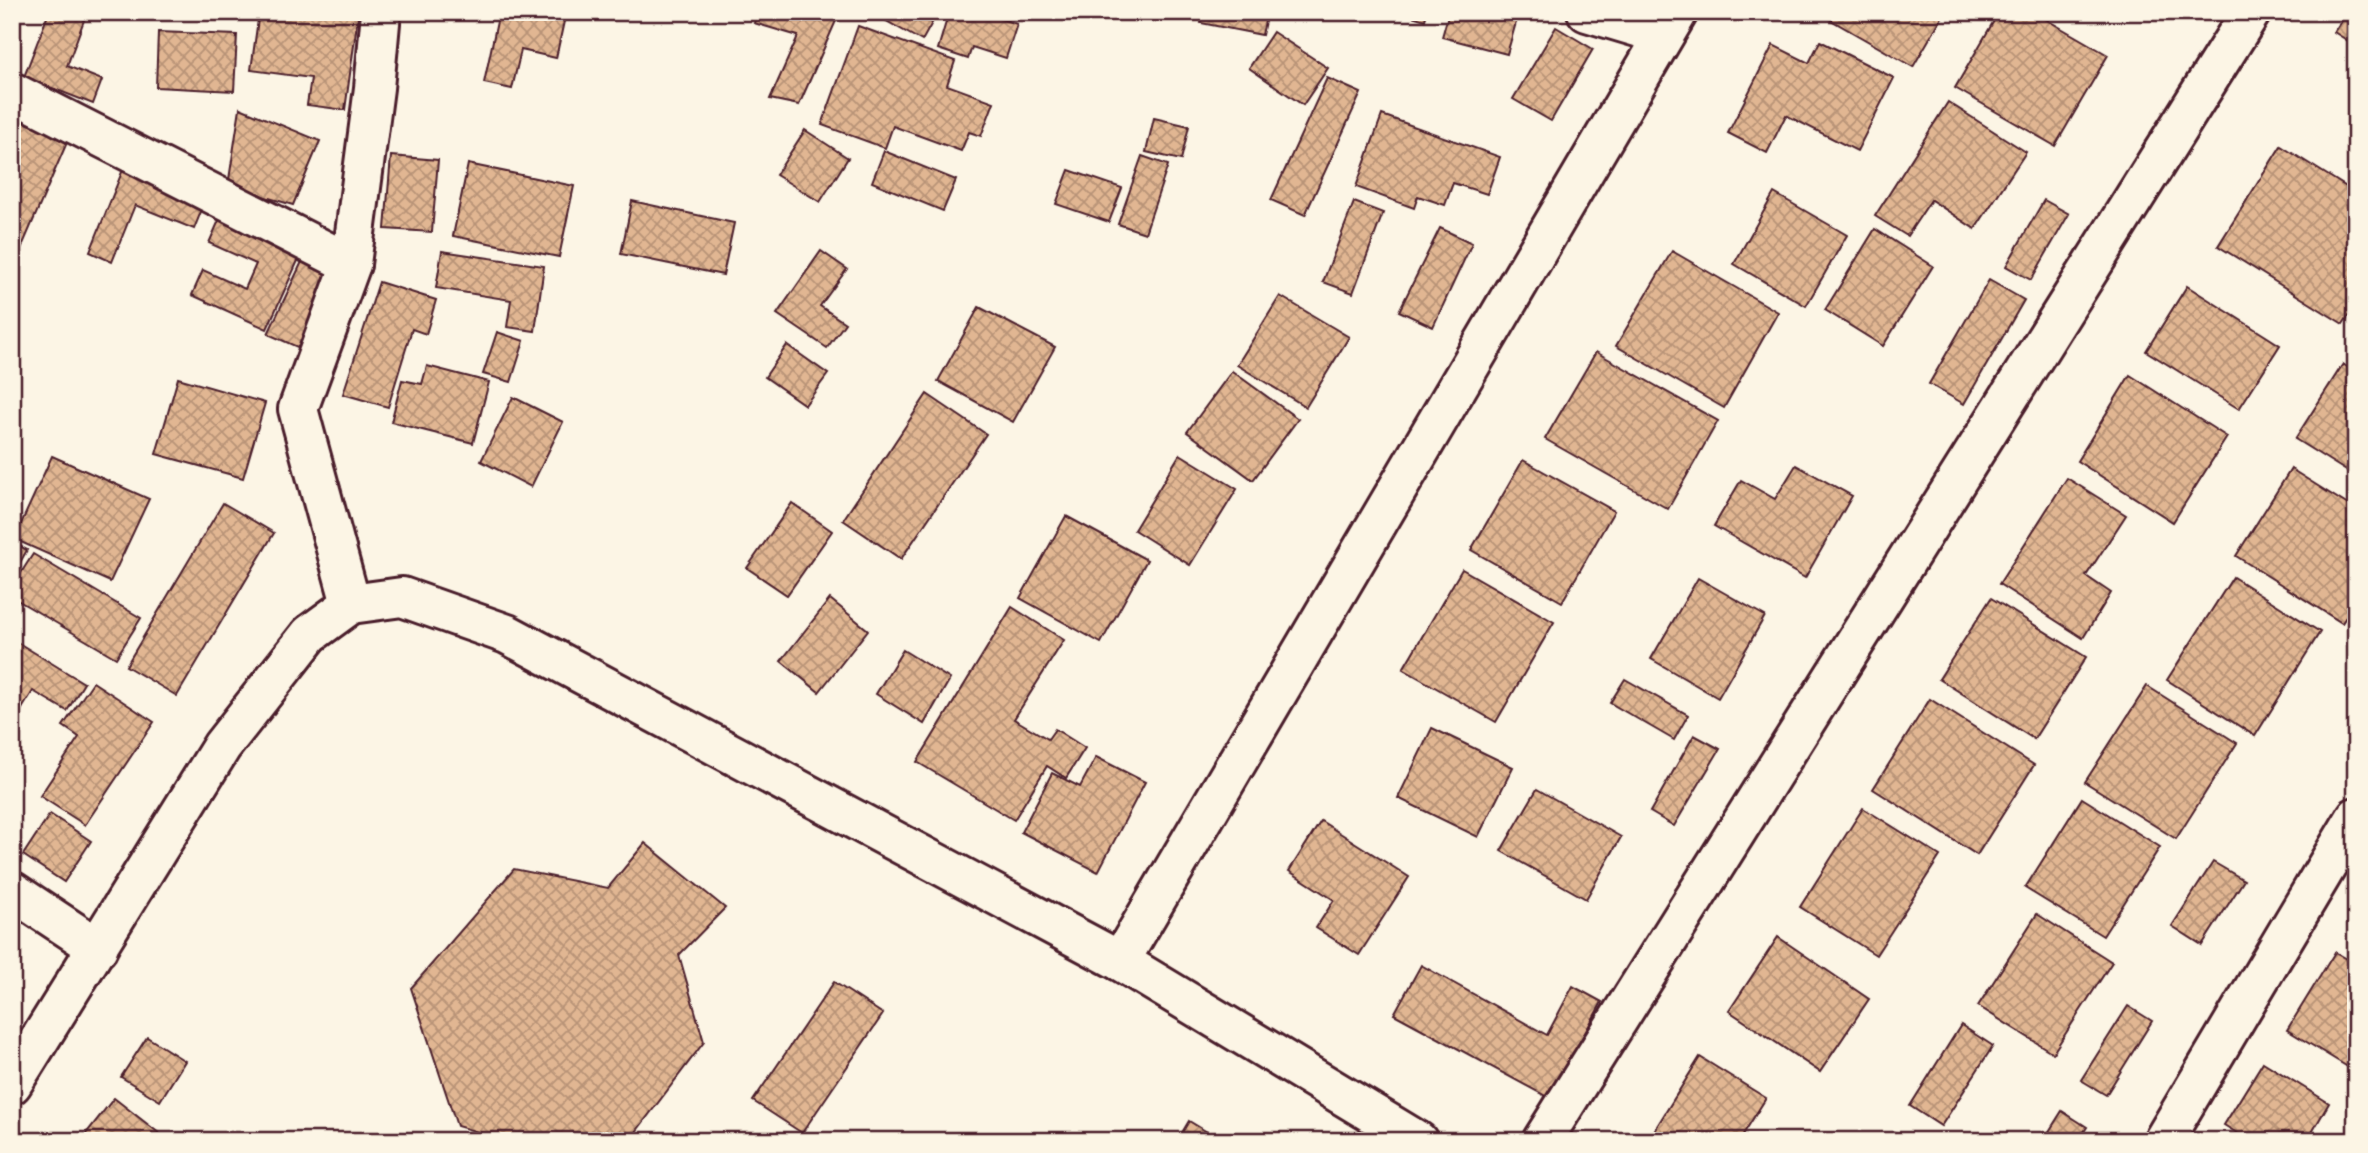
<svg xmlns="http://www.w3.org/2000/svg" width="2368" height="1153" viewBox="0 0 2368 1153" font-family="Mynerve,sans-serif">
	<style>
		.building { fill: url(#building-cross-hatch); stroke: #4a1f2b; stroke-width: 2 }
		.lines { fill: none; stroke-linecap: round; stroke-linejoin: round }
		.minor-casing { stroke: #4a1f2b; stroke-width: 44 }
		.minor { stroke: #fcf5e5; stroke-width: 38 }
	</style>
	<defs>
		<pattern id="building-cross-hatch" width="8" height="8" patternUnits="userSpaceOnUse" patternTransform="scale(1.75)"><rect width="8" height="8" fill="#e1b692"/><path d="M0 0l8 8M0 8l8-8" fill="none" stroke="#b89377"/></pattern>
	</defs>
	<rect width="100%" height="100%" fill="#fcf5e5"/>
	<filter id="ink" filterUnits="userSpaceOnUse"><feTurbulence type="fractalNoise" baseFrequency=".0143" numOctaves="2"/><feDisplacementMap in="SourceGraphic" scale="14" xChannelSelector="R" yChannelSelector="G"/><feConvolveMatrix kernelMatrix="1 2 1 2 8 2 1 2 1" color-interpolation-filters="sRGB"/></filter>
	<g filter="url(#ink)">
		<g class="building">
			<polygon points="49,12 87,12 67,66 102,80 93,104 24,77"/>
			<polygon points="259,12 333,12 358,16 345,110 307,105 311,78 251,70"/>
			<polygon points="499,12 566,12 556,58 521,50 512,89 484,83"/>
			<polygon points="758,12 832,12 839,14 799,105 770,99 798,36 754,23"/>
			<polygon points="875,12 938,12 922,41 874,14"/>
			<polygon points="949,12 978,12 1017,24 1006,58 972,47 968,59 938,49"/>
			<polygon points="1203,12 1267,12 1262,35 1201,23"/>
			<polygon points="1399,12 1427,12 1425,20"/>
			<polygon points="1449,12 1519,12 1507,54 1442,37"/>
			<polygon points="1817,12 1945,12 1913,67"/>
			<polygon points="1999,12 2033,12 2108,55 2055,146 1955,88"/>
			<polygon points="2347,12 2356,12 2356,46 2334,32"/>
			<polygon points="858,26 955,61 947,85 994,102 981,136 969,132 961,151 893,126 885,148 822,125"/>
			<polygon points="1556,27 1593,49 1551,121 1513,99"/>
			<polygon points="158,32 237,35 234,91 156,87"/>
			<polygon points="1273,32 1328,68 1303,105 1249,68"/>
			<polygon points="1820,41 1894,78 1857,151 1786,115 1767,153 1728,133 1773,45 1809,63"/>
			<polygon points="1327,78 1361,93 1305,215 1271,200"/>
			<polygon points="1948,102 2026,152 1975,229 1931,200 1907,236 1875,216"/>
			<polygon points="240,108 320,141 293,205 228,186"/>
			<polygon points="1382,115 1500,157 1487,194 1453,183 1445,205 1418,196 1414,208 1356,187"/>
			<polygon points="12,117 68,140 14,265 12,265"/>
			<polygon points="1154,118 1189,126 1181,160 1146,152"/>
			<polygon points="805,130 848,158 820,202 776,175"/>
			<polygon points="2281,146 2356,193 2356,305 2343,324 2218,246"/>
			<polygon points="884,151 956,180 943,211 872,182"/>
			<polygon points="391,156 438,160 432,232 385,229"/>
			<polygon points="1142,156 1168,165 1145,233 1118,224"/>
			<polygon points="468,164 574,186 559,257 453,236"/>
			<polygon points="124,167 206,199 194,229 135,205 112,262 90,252"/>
			<polygon points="1069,170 1122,188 1109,222 1056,204"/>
			<polygon points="1774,193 1847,235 1806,306 1734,264"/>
			<polygon points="2044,200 2069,214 2031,280 2006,266"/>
			<polygon points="632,201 734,223 723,275 621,254"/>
			<polygon points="1354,202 1383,213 1353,293 1323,282"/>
			<polygon points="220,218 301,254 267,329 192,295 203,270 245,289 256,264 209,243"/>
			<polygon points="1440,228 1472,243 1433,327 1399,311"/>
			<polygon points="1875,229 1933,266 1883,346 1825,310"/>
			<polygon points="442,251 544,266 535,331 507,327 511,300 436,288"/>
			<polygon points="821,251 847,269 820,306 845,323 827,348 777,314"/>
			<polygon points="1672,251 1778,312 1724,408 1616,346"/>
			<polygon points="306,253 341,269 304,350 268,334"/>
			<polygon points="1989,280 2024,300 1964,404 1929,384"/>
			<polygon points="379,282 436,300 426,334 412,329 388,407 343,394"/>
			<polygon points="2187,286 2280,345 2239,409 2146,351"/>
			<polygon points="1280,296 1349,337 1306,407 1237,365"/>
			<polygon points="979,307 1055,347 1013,422 938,381"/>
			<polygon points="497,332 524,341 511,382 483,374"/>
			<polygon points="787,345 828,374 805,405 765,377"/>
			<polygon points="1596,352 1718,421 1668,509 1545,439"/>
			<polygon points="2343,364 2356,373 2356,477 2295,439"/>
			<polygon points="427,366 489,382 473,443 391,422 402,380 422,384"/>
			<polygon points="1232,371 1298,419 1253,480 1187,432"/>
			<polygon points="2130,375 2227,437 2173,522 2077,461"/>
			<polygon points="178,378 265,403 243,478 156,454"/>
			<polygon points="927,394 986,434 901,559 843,520"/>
			<polygon points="513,397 563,422 531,487 481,461"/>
			<polygon points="1180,454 1237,489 1190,565 1134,530"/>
			<polygon points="52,456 149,499 110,582 14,539"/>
			<polygon points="1523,460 1614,511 1562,602 1471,550"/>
			<polygon points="1796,465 1852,496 1805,578 1714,526 1741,480 1775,499"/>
			<polygon points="2291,469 2356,510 2356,601 2342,623 2236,556"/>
			<polygon points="2067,478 2126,515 2086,576 2111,593 2083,638 1999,584"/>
			<polygon points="223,503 274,533 177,696 126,666"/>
			<polygon points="792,503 832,531 787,595 747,568"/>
			<polygon points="1066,516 1147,560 1101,643 1020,598"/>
			<polygon points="12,542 27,550 12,577"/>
			<polygon points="33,554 141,618 116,658 12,597 12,587"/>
			<polygon points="1462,569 1554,622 1496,722 1403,669"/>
			<polygon points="2233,577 2320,632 2255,736 2167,680"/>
			<polygon points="1698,578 1765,616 1718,698 1651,659"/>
			<polygon points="1991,598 2086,657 2034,739 1939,679"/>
			<polygon points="830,599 868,630 819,692 781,661"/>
			<polygon points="1012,607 1064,640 1014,719 1048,739 1055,729 1085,748 1066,778 1047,766 1014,820 917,762"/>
			<polygon points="12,639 84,683 67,711 33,691 12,725"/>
			<polygon points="903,650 950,679 924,724 876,694"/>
			<polygon points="1625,679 1688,715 1674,740 1610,703"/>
			<polygon points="93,682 154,722 85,825 40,796 79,737 63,726"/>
			<polygon points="2147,686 2237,743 2176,839 2085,782"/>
			<polygon points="1930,699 2034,765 1977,855 1873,789"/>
			<polygon points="1432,728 1513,767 1478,837 1398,798"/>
			<polygon points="1694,735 1720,749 1674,826 1650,812"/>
			<polygon points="1096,757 1145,782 1098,872 1021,832 1052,773 1080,787"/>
			<polygon points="1537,789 1621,837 1586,899 1501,851"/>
			<polygon points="2082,798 2160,847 2103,936 2025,888"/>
			<polygon points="1863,808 1940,856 1876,955 1800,907"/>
			<polygon points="50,814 91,841 64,882 23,855"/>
			<polygon points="1321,821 1409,877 1359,955 1316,928 1334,900 1289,871"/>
			<polygon points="645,843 725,908 679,955 704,1042 629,1141 509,1141 457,1126 411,988 514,869 608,888"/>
			<polygon points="2213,862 2244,880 2202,945 2172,926"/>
			<polygon points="2037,914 2112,962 2053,1053 1978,1006"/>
			<polygon points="1778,937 1869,999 1820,1072 1729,1011"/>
			<polygon points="2335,952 2356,964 2356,1072 2287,1030"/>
			<polygon points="1421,965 1547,1035 1573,986 1602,1002 1549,1098 1394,1014"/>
			<polygon points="834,982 883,1014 802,1133 753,1101"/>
			<polygon points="2128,1006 2152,1021 2106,1095 2081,1080"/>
			<polygon points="1961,1025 1993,1046 1941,1126 1910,1106"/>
			<polygon points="147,1037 185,1061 160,1101 121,1077"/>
			<polygon points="1700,1057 1766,1098 1739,1141 1670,1141 1654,1131"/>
			<polygon points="2263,1062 2329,1103 2307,1141 2250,1141 2224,1125"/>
			<polygon points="114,1098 169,1141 84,1141 82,1139"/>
			<polygon points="2062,1111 2087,1127 2078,1141 2043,1141"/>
			<polygon points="1189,1121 1222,1141 1177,1141"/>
			<polygon points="1894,1132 1909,1141 1889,1141"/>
		</g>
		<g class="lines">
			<defs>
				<g id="minor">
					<polyline points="1587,12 1664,35"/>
					<polyline points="12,92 351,264"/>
					<polyline points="351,604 298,409 351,264 374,88 381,12"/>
					<polyline points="12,891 98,948"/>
					<polyline points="1120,961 1678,12"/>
					<polyline points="12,1084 222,746 310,634 351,604 402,597 507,634 1120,961 1418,1141"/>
					<polyline points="1542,1141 2251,12"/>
					<polyline points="2163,1141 2356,817"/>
				</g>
			</defs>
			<use href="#minor" class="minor-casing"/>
			<use href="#minor" class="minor"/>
		</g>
	</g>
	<rect width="2368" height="1153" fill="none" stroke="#fcf5e5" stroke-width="42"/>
	<rect x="21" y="21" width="2326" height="1111" fill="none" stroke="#4a1f2b" stroke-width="2.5" filter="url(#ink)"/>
</svg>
